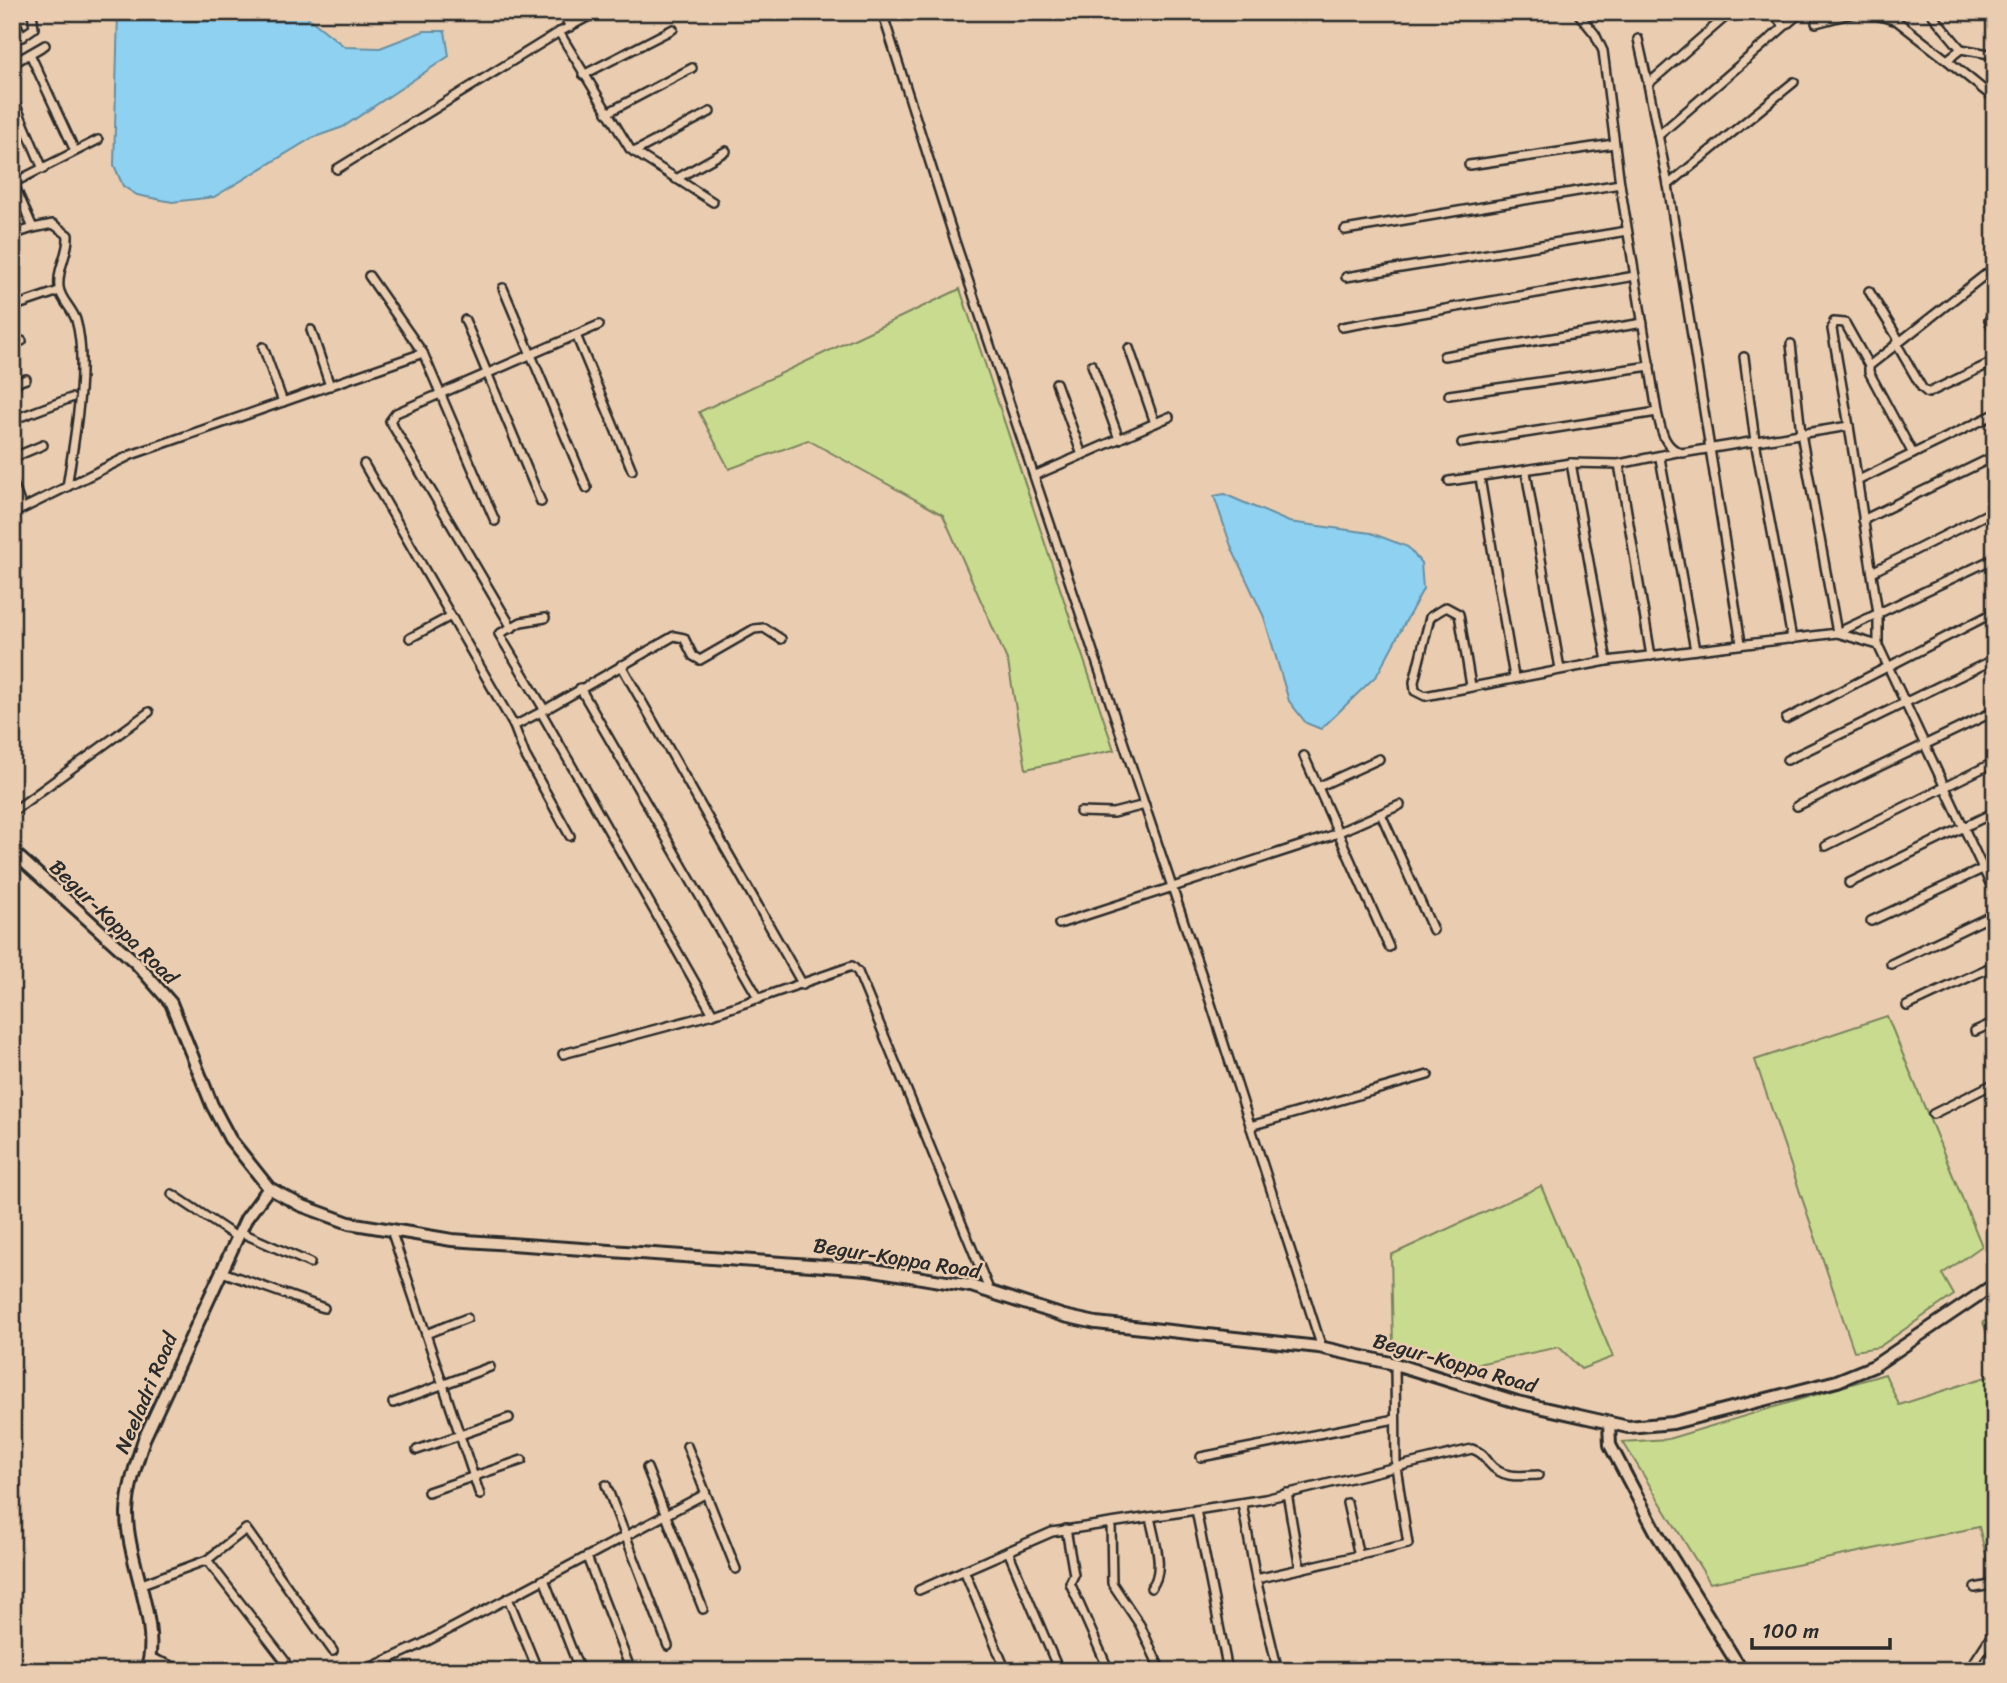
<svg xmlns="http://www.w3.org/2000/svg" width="2007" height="1683" viewBox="0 0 2007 1683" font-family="Sriracha,sans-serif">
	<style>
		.green { fill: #c9db8f; stroke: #7a835d; stroke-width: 2 }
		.water { fill: #8fd1f1; stroke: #678fa2; stroke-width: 2 }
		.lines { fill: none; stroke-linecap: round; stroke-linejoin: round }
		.street-casing { stroke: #2b2b2b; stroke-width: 12 }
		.secondary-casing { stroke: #2b2b2b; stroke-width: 16 }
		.street { stroke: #eacdb0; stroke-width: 7 }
		.secondary { stroke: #eacdb0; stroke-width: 10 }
		.labels { text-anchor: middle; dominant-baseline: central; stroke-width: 5; stroke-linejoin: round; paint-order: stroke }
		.street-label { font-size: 21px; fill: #2b2b2b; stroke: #eacdb0 }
	</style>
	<rect width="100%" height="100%" fill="#eacdb0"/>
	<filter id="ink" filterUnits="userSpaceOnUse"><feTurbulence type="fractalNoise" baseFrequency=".0143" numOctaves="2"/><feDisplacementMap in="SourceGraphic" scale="14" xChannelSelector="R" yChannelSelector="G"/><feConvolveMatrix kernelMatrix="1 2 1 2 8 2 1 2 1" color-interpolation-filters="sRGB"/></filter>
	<g filter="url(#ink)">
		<g class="green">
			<polygon points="960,289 1114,750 1026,769 1008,662 943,515 808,440 729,469 699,412"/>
			<polygon points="1887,1016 1982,1246 1942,1274 1954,1295 1879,1347 1854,1351 1755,1060"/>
			<polygon points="1541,1186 1613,1357 1581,1369 1559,1347 1468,1366 1393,1347 1391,1255"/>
			<polygon points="1995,1316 1995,1356 1983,1322"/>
			<polygon points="1885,1374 1899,1405 1995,1374 1995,1576 1991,1576 1979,1527 1710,1583 1623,1442 1668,1439"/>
		</g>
		<g class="water">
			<polygon points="118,12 301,12 345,47 380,48 424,31 445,31 449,56 343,127 312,138 214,197 172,202 137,195 123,186 114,165"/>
			<polygon points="1224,494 1289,522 1371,533 1408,547 1421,563 1423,589 1377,675 1321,729 1306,723 1289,701 1264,617 1232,549 1214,496"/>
		</g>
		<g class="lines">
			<defs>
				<g id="street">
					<polyline points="562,12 570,27"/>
					<polyline points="882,12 955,241 1203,979 1322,1348"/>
					<path d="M 1577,12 L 1595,34 L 1603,51 L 1620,184 L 1657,412 C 1661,428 1663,448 1682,453 L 1849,426 L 1878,613 L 1878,645 L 1995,894"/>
					<polyline points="1731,12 1648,84 1668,185 1741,643"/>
					<polyline points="1771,12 1783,25"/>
					<polyline points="1866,12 1897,21 1947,60"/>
					<polyline points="1930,12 1961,49"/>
					<polyline points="12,16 23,37"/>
					<polyline points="1816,23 1857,12"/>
					<polyline points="559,32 630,149 713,202"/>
					<polyline points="1638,39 1648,84"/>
					<polyline points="12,43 34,28 32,12"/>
					<polyline points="30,54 75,151"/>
					<polyline points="1995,55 1961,49 1947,60 1995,99"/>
					<polyline points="12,64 45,45"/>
					<polyline points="583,75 673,29"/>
					<polyline points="12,96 43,169"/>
					<polyline points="607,113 692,68"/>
					<polyline points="1659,135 1801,12"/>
					<polyline points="634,152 710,112"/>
					<polyline points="1469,165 1614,144"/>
					<polyline points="337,169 556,34 597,12"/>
					<polyline points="676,179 726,151"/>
					<path d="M 12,180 L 33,228 L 53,224 L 68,235 C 69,254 57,267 59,287 C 60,299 72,308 76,320 C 89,364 74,441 67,487"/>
					<polyline points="13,183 98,140"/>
					<polyline points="1668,185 1794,82"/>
					<polyline points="1345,230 1620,184"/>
					<polyline points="12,235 33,228"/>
					<polyline points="369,276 423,353 495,521"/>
					<polyline points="1346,277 1627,231"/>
					<polyline points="503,288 587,488"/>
					<polyline points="1869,291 1899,340"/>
					<polyline points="12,307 59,291"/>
					<polyline points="1995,311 1989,320 1995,333"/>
					<polyline points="465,320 541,502"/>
					<polyline points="1342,327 1635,276"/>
					<polyline points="311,330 330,386"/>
					<polyline points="576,335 632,470"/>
					<polyline points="1896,343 1922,388 1928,393 1995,361"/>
					<polyline points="12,344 22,341"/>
					<polyline points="1791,344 1801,433 1837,633 1878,645"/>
					<polyline points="263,347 283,402"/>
					<polyline points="1129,348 1155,423"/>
					<polyline points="1444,356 1643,323"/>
					<polyline points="1744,357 1755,441 1792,639"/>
					<polyline points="1092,365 1119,439"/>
					<polyline points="1056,383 1082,455"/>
					<polyline points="12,384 26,379"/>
					<polyline points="1449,395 1650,366"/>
					<polyline points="12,420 71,398"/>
					<polyline points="1849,426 1832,329 1834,322 1845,323 1869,366"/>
					<polyline points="1462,443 1657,412"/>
					<polyline points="1913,454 1869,372 1869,366 1995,267"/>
					<polyline points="12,458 43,445"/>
					<polyline points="1660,458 1695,650"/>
					<polyline points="1571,463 1607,661"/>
					<polyline points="364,464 514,726"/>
					<polyline points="1619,464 1651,656"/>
					<polyline points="1526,472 1560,669"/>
					<polyline points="1036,475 1169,417"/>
					<polyline points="1480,478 1514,677"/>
					<polyline points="1859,480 1995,414"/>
					<polyline points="12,481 22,508"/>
					<polyline points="1449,481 1571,463 1619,464 1677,452"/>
					<polyline points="12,514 131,455 423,353"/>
					<polyline points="1863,520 1995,456"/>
					<polyline points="1872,572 1995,510"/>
					<polyline points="512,628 390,421 396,413 599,325"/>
					<polyline points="410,638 451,616"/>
					<polyline points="621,665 803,985"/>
					<polyline points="1471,686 1459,614 1446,607 1430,617 1414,682 1415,691 1425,696 1607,661 1837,633 1995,558"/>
					<polyline points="580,688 759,999"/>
					<polyline points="544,709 499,634 521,622 545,618"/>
					<polyline points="541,712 514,726 525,755 570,836"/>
					<polyline points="1786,719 1995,612"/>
					<polyline points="1304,756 1389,947"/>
					<polyline points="1787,760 1995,659"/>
					<polyline points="1318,787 1379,759"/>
					<polyline points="1797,806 1995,711"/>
					<polyline points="12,812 149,712"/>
					<polyline points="1080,812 1113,813 1145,805"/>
					<polyline points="1381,814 1433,930"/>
					<polyline points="1826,846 1995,762"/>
					<polyline points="1849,883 1995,812"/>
					<polyline points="1871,921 1995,863"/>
					<polyline points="1059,924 1330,836 1400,805"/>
					<polyline points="1891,964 1995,914"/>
					<polyline points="1907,1006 1995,965"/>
					<polyline points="713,1014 541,712 674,636 684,638 693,656 700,660 754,629 764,628 781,639"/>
					<polyline points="1975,1031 1995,1022"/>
					<polyline points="563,1054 713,1014 852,966 858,972 990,1292"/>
					<polyline points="1933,1114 1995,1083"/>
					<polyline points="1250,1126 1428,1075"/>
					<polyline points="172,1194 238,1238"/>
					<polyline points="391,1230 480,1495"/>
					<polyline points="240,1232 310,1263"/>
					<polyline points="222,1272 324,1308"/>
					<polyline points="426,1334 467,1318"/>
					<polyline points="393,1403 490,1367"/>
					<polyline points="687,1446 736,1569"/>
					<polyline points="417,1450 509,1418"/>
					<polyline points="1201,1457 1395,1419"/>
					<polyline points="647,1468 703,1609"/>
					<polyline points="606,1485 668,1646"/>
					<polyline points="428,1492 522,1460"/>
					<polyline points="1287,1493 1300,1569"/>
					<path d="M 1242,1503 L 1256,1579 L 1408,1544 L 1396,1467 L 1472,1449 C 1481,1452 1483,1455 1489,1463 C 1502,1479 1520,1476 1538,1475"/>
					<polyline points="1347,1503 1359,1556"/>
					<path d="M 1150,1517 C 1154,1538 1166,1571 1151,1588"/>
					<polyline points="1111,1523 1112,1583 1140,1625 1161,1671"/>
					<polyline points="1066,1529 1074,1575 1070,1583 1109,1671"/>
					<polyline points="1008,1551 1059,1671"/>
					<polyline points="587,1557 628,1663"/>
					<polyline points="207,1560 285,1661"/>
					<polyline points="964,1570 1006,1671"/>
					<polyline points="544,1579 580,1671"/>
					<polyline points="1256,1579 1278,1671"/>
					<polyline points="139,1585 207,1560 246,1529 333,1651"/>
					<polyline points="1975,1588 1995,1584"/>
					<polyline points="919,1590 1052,1532 1196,1510"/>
					<polyline points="508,1598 538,1671"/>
					<polyline points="151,1658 186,1671"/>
					<polyline points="363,1671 420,1645 705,1494"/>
					<polyline points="1228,1671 1196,1510 1265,1499 1396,1467 1395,1364"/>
					<polyline points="1960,1671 1971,1667 1995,1630"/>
				</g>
				<g id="secondary">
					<polyline points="12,851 136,963 171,1003 212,1105 230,1139 269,1188 300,1205 349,1223 452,1240 868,1269 971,1286 1064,1316 1096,1323 1319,1347 1395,1364 1517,1402 1628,1427 1673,1423 1837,1381 1874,1366 1995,1284"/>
					<polyline points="1609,1423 1610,1445 1657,1534 1742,1671"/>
					<path d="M 146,1671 C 163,1626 126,1561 127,1512 C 128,1487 137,1462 144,1439 L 246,1219 L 269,1188"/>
				</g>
			</defs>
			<use href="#street" class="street-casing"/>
			<use href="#secondary" class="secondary-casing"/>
			<use href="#street" class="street"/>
			<use href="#secondary" class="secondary"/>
		</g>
	</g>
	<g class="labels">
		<g class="street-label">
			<text transform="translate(114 922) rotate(44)">Begur-Koppa Road</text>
			<text transform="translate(897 1258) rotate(9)">Begur-Koppa Road</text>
			<text transform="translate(1455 1363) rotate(16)">Begur-Koppa Road</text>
			<text transform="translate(146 1393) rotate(-67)">Neeladri Road</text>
		</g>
	</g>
	<rect width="2007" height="1683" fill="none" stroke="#eacdb0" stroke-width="42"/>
	<rect x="21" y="21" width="1965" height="1641" fill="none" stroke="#2b2b2b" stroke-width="2.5" filter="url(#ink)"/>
	<path d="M1752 1638v10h138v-10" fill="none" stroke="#2b2b2b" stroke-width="3.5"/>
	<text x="1762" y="1638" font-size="21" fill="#2b2b2b" stroke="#eacdb0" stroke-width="5" paint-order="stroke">100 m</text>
</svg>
